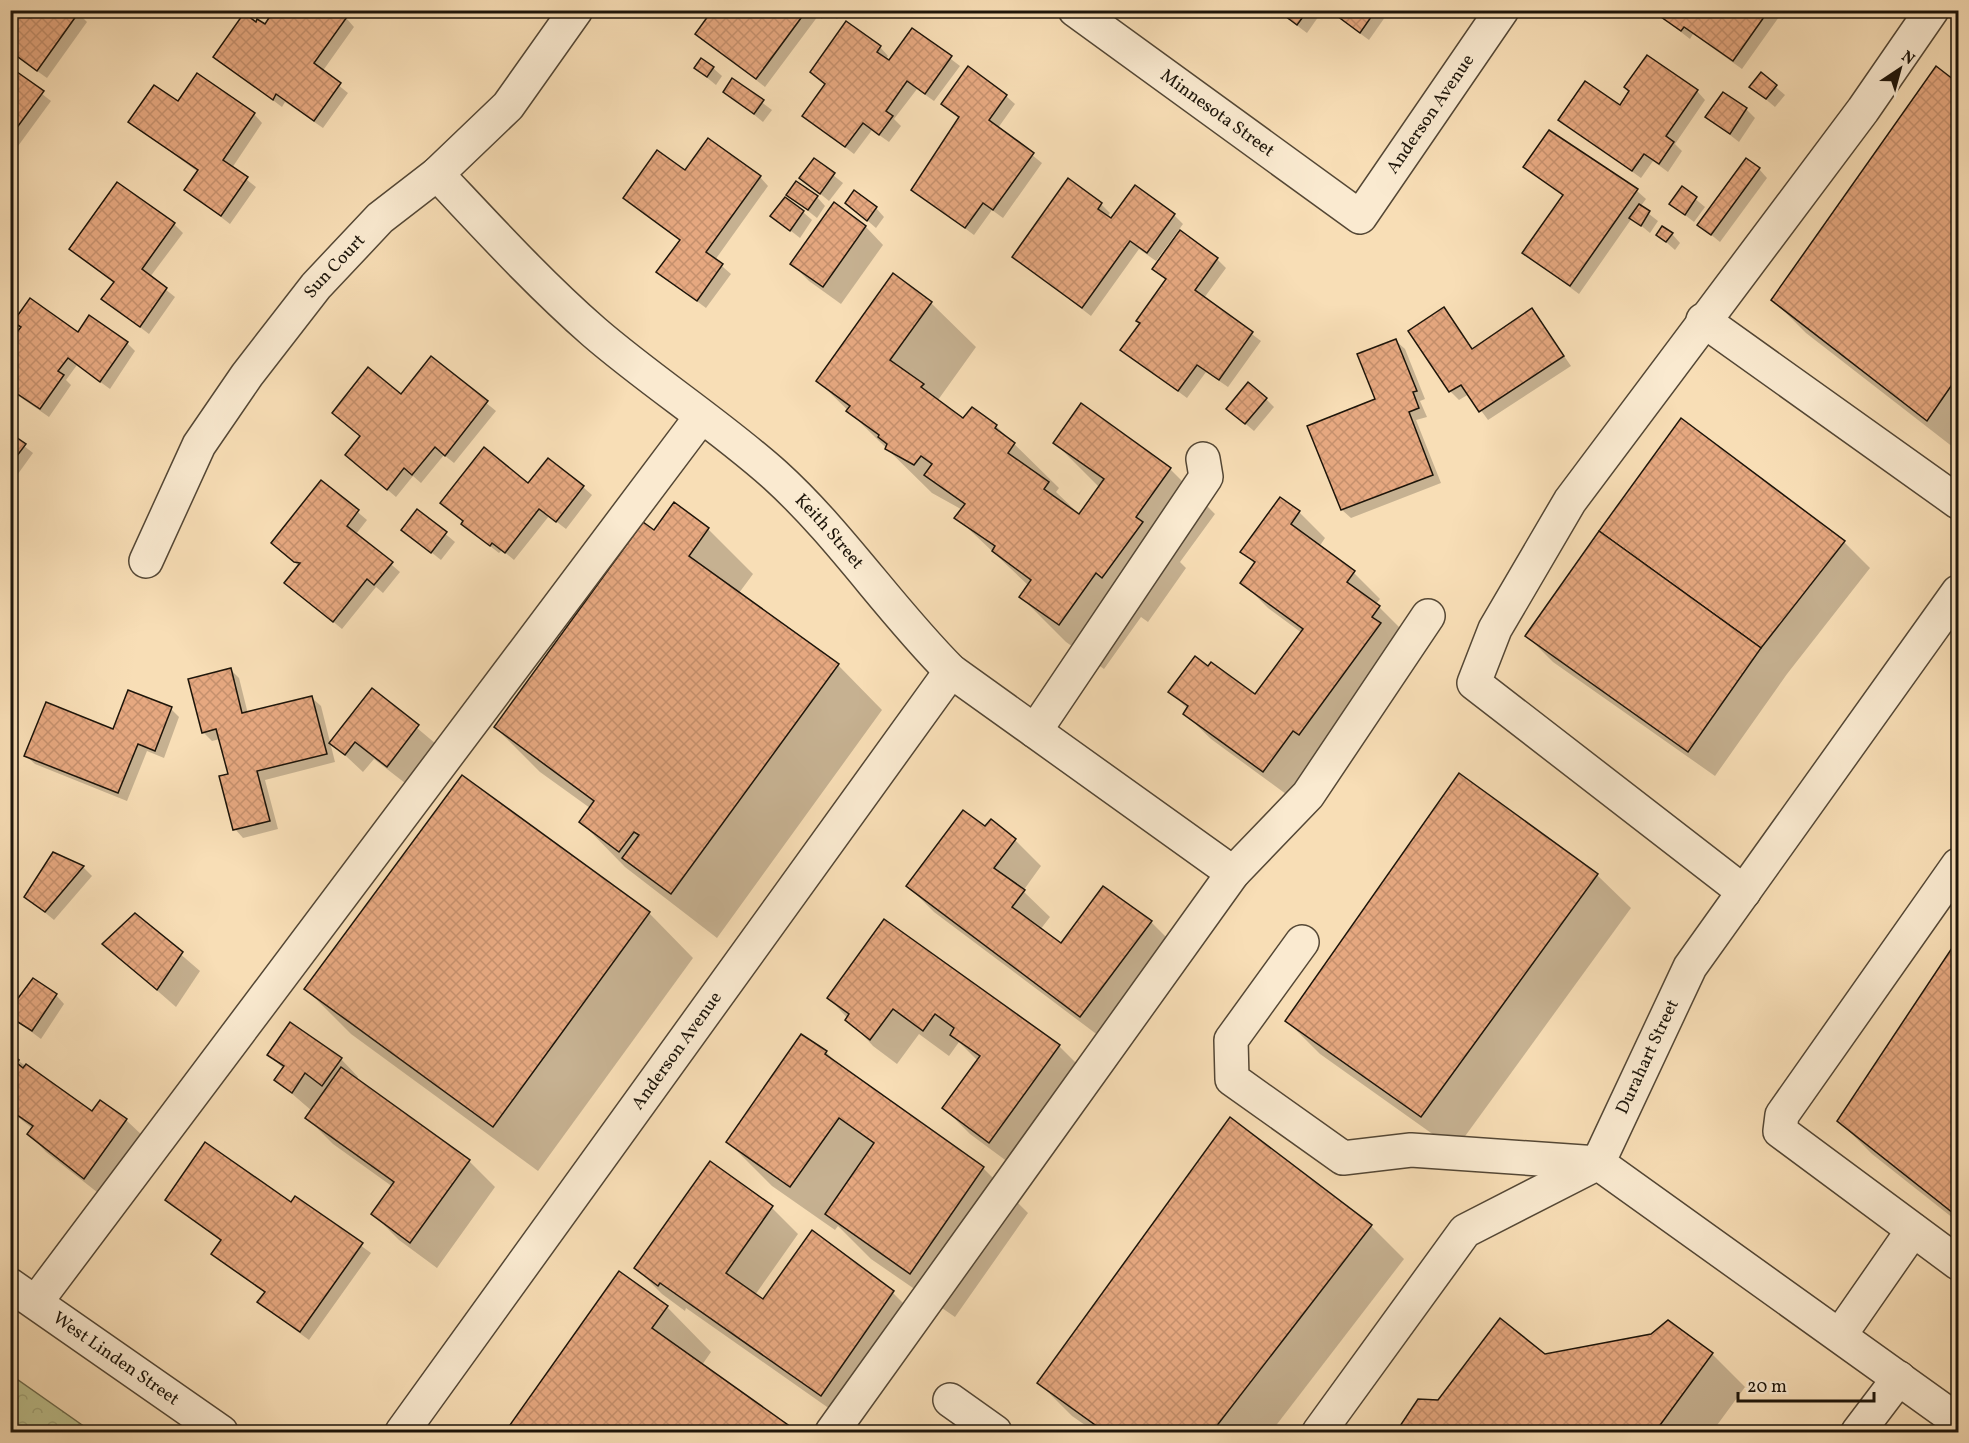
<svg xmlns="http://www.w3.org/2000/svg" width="1969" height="1443" viewBox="0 0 1969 1443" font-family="Vollkorn,serif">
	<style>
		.forest { fill: url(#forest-crowns); stroke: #6d6b4c; stroke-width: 1.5 }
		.shadow { fill: #0003 }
		.building { fill: url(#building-cross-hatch); stroke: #1d150a; stroke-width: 1.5 }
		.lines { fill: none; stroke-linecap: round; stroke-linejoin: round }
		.minor-casing { stroke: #544735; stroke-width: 36 }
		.minor { stroke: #faead0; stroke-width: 33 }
		.labels { text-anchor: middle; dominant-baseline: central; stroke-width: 6; stroke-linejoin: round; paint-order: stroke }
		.street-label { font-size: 18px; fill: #1d150a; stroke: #faead0 }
	</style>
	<defs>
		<pattern id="forest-crowns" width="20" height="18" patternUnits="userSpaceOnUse" patternTransform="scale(1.5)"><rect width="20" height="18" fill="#bdc18e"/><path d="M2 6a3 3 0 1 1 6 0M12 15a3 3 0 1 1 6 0" fill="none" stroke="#a2a579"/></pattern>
		<pattern id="building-cross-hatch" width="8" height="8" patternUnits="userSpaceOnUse" patternTransform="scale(1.5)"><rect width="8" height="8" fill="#e6a880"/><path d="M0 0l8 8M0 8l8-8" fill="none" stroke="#c5906d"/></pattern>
	</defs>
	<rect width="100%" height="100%" fill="#f8deb6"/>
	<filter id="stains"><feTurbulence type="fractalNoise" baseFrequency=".00333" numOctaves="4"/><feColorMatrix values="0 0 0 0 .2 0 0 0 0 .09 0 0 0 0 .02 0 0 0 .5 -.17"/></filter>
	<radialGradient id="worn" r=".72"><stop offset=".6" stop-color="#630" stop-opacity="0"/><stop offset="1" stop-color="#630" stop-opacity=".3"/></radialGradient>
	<polygon class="forest" points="10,1375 11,1375 92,1432 11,1432"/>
	<g class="shadow">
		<polygon points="10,10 75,10 87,22 47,78 10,52"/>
		<polygon points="708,10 843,10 837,19 827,11 822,19 818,16 765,87 697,33 712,13"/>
		<polygon points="1276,10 1323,10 1307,33"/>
		<polygon points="1328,10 1390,10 1369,40"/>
		<polygon points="1652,10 1784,10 1742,69 1693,34 1690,39"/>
		<polygon points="346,18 354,27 322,72 348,93 323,128 285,102 282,107 215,57 256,24 265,26"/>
		<polygon points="913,30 960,66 934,101 917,89 894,119 901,126 889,142 872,130 854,154 804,116 826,85 812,72 880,47 888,56 885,60 889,63"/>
		<polygon points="695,68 713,68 722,76 716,85"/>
		<polygon points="10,69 51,101 10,157"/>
		<polygon points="1936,69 1958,85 1958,451 1806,333 1773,300"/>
		<polygon points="1761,74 1785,95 1775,107 1751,87"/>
		<polygon points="732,80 772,110 763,122 725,91"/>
		<polygon points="1697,91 1705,100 1675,144 1682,151 1668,172 1653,161 1641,178 1560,120"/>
		<polygon points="1006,96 1015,104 998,128 1042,163 1003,218 992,210 974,235 913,190 959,119 943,104"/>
		<polygon points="178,103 254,114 262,123 232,168 256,187 230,224 186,190 198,172 130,122"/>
		<polygon points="1746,109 1755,118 1739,142 1707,117"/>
		<polygon points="1549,132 1637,191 1646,199 1640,207 1658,221 1650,233 1632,218 1579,294 1524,253 1564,196 1525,167"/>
		<polygon points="814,160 843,183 829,201 801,178"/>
		<polygon points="1759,169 1767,178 1720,242 1699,225"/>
		<polygon points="686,172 760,177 768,186 715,260 731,274 706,308 658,272 681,241 625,198"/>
		<polygon points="1068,180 1101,204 1110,213 1107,217 1112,220 1174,215 1183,224 1156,261 1139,249 1091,316 1014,257"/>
		<polygon points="1682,188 1705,207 1694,222 1671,204"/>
		<polygon points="788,195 817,197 825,206 817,218"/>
		<polygon points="847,203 876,208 884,217 876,228"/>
		<polygon points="834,204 866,227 883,245 841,304 809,281 792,264"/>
		<polygon points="803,212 812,220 800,238 772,216"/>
		<polygon points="174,224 183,233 150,277 175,297 149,334 103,299 115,283 71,249"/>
		<polygon points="1672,234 1680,243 1675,250 1658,235"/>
		<polygon points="1217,259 1226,268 1204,298 1261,341 1228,387 1206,372 1187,398 1122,350 1167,280 1154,269"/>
		<polygon points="931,303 976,347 938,400 964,420 972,409 996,426 1059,488 1056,492 1080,515 1099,487 1055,443 1170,469 1215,514 1180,562 1186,568 1148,622 1141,617 1104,669 1066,642 1021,597 1029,586 956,517 962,510 959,508 932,493 818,381"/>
		<polygon points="1444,309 1473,349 1532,310 1571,366 1488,420 1469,394 1459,400 1450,391 1410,331"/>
		<polygon points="15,322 127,343 135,351 110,389 77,365 66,380 71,385 49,417 10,390 10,344 22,328"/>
		<polygon points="1396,341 1405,349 1425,399 1420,401 1427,417 1416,420 1441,483 1351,518 1342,510 1309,427 1377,400"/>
		<polygon points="431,358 496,411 454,463 444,455 421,483 413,476 396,497 347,455 401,396"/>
		<polygon points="1266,399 1274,407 1254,431 1228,409"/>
		<polygon points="10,435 33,453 10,485"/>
		<polygon points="322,482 367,520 356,534 400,572 383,593 376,587 342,629 286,583 299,566 281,551"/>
		<polygon points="529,485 583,487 592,495 566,529 549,516 514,560 502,550 499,553 472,532 463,524 464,522 442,503"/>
		<polygon points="1281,499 1299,512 1325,538 1319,547 1354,573 1380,599 1376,604 1405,633 1290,797 1211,739 1185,714 1188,709 1170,692 1209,668 1255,696 1302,633 1268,608 1242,582 1255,564 1242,552"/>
		<polygon points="675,505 708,529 753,574 739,593 838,665 882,710 717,938 625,867 581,822 590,808 540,772 495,727"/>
		<polygon points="418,511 455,542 441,560 403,530"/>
		<polygon points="1844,542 1870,568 1787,674 1715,776 1553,662 1527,636"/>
		<polygon points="230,669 239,678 248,714 312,698 321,706 335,762 265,780 278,829 243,838 235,829 229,775 220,739 212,741 203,732"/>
		<polygon points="372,690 436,744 405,783 374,759 363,772 331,742"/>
		<polygon points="171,709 179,717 164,758 147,751 127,801 35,764 26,756 114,730"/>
		<polygon points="1460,775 1597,875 1631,908 1455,1150 1320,1054 1287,1021"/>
		<polygon points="991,822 1015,840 1041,866 1023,891 1050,917 1040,930 1061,946 1151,922 1177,948 1107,1042 934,912 908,886"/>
		<polygon points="54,854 83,867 92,876 54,920 26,897"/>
		<polygon points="649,913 693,958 538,1171 351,1034 306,989"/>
		<polygon points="135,915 200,971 176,1007 104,944"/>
		<polygon points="885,922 1059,1046 1085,1072 1016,1168 970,1134 944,1108 978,1061 959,1042 949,1056 919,1034 897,1064 873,1046 829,998"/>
		<polygon points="1958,942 1958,1222 1872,1154 1839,1121"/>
		<polygon points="56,995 64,1004 41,1039 10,1016"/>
		<polygon points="826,1052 839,1065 983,1168 1028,1213 955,1317 871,1259 838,1226 835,1230 772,1186 728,1142"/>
		<polygon points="10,1055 93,1113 126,1120 144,1137 102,1196 46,1152 29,1134 33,1129 13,1113 10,1114"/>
		<polygon points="269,1055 341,1059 358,1077 356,1080 469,1161 495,1187 437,1268 399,1240 373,1214 393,1187 333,1144 307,1118 312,1111 276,1080 284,1069"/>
		<polygon points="710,1163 772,1208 798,1234 755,1295 763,1301 812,1232 893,1293 919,1319 847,1421 686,1308 685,1311 662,1294 636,1268"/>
		<polygon points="296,1198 371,1253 309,1340 268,1310 259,1302 266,1293 213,1253 222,1242 167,1200 291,1204"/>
		<polygon points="1371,1226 1404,1259 1271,1432 1095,1432 1072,1416 1039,1383"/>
		<polygon points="620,1274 667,1307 711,1352 702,1365 796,1432 507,1432"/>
		<polygon points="1712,1354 1745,1387 1712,1432 1397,1432 1419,1401 1438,1402 1545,1355"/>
	</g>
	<g class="building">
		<polygon points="10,10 77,10 79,12 37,71 10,51"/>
		<polygon points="274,10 338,10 347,17 314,63 341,83 314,121 276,94 273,100 213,57 244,13 256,22 257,19 265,24"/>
		<polygon points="709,10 807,10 756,79 695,34 711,12"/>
		<polygon points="1277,10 1308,10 1297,25"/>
		<polygon points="1329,10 1376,10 1360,33"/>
		<polygon points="1651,10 1769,10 1733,61 1684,27 1681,31"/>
		<polygon points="846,21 881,46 877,52 889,60 912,28 952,56 925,94 907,81 886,111 893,116 879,135 863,123 845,147 802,116 825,84 810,72"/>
		<polygon points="1647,55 1698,90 1666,136 1674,142 1659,164 1644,154 1632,171 1558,120 1585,81 1620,105 1629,91 1624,87"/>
		<polygon points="701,58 714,67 707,77 694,68"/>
		<polygon points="968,66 1007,95 989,120 1034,153 993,210 983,203 965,228 911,190 959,117 941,104"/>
		<polygon points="1936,66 1958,83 1958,376 1927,421 1771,300"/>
		<polygon points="10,67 44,91 10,137"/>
		<polygon points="1761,72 1777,85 1766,99 1749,87"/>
		<polygon points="197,73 255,113 223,160 248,177 221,216 184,190 198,170 128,122 154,85 178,101"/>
		<polygon points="732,78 764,100 754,114 723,92"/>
		<polygon points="1723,92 1747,108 1730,134 1705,117"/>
		<polygon points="1549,130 1638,189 1570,286 1522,253 1563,195 1523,167"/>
		<polygon points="708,138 761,176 706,252 723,264 697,301 656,272 680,240 623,198 657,150 685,170"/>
		<polygon points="814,158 835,173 820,194 799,178"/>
		<polygon points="1746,158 1760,168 1711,235 1697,225"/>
		<polygon points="1068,178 1102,203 1098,209 1111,218 1135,185 1175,214 1147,253 1130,241 1082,308 1012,257"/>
		<polygon points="796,181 818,196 808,210 786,195"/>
		<polygon points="117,182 175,223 142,269 167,288 140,327 101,299 114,282 69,249"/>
		<polygon points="1682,186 1697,197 1685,215 1669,204"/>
		<polygon points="854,190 877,207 867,221 845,203"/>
		<polygon points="785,197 804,211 790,231 770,216"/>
		<polygon points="834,202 866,226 823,287 790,264"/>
		<polygon points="1639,204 1650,211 1641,226 1629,218"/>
		<polygon points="1662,226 1673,233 1666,242 1656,235"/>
		<polygon points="1180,230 1218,258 1195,290 1253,332 1219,380 1197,365 1178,391 1120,350 1140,323 1136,321 1166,279 1152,269"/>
		<polygon points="893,273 932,302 890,360 924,384 921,387 963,418 972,407 997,425 995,428 1015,443 1008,453 1049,482 1044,489 1079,514 1104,479 1053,443 1081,403 1171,468 1136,517 1143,522 1102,578 1096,573 1059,625 1019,597 1031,580 992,551 995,546 954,518 965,504 924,475 932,464 921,456 914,465 885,449 887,444 878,437 879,435 846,411 850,406 816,381"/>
		<polygon points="30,298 78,332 89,315 128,342 100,382 68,358 58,371 64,375 40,409 10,389 10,341 21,327 13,322"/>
		<polygon points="1444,307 1472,349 1532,308 1564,356 1479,412 1461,385 1449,392 1408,331"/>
		<polygon points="1396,339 1417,391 1413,392 1419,408 1409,412 1433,475 1341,510 1307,426 1375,399 1357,354"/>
		<polygon points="431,356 488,401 445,456 435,447 412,475 404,468 387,490 345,455 360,436 332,413 368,367 401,394"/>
		<polygon points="1248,382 1267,398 1245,424 1226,409"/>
		<polygon points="1681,418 1845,541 1761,648 1599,531"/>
		<polygon points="10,433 26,444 10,465"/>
		<polygon points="484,447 528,483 548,458 584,486 556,522 539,509 505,553 492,543 490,546 461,524 463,521 440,503"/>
		<polygon points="321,480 359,510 347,526 393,562 374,585 367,579 333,622 284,583 300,563 294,562 271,543"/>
		<polygon points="1280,497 1300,511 1291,524 1355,571 1347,582 1380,606 1372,617 1381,623 1299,735 1293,731 1263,772 1183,714 1188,706 1168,692 1195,656 1208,666 1211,662 1255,694 1303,629 1240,583 1255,562 1240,552"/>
		<polygon points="674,502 709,528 689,556 839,664 671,894 622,858 639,835 634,832 619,852 579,822 594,801 494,727 643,522 654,530"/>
		<polygon points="417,509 447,532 431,553 401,530"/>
		<polygon points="1599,531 1761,648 1688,752 1525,636"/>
		<polygon points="231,668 242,713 312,696 327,754 257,771 270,821 233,830 219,776 228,774 216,729 202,733 188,679"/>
		<polygon points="372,688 419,725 387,767 355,742 345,755 329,743"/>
		<polygon points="128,690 172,707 155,751 138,744 118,793 24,756 46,702 113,729"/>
		<polygon points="1459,773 1598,874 1421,1117 1285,1021"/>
		<polygon points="462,775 650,912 493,1127 304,989"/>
		<polygon points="963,810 985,826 991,819 1016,839 994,868 1025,890 1012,907 1061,943 1103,886 1152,921 1080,1017 906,886"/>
		<polygon points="53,852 84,866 45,912 24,897"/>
		<polygon points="135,913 183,952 157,990 102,944"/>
		<polygon points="884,919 1060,1045 989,1143 942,1108 980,1056 950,1035 954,1028 935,1014 923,1031 893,1009 870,1040 845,1020 849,1014 827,998"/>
		<polygon points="1958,939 1958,1217 1837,1121"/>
		<polygon points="33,978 57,994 32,1031 10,1017 10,1009"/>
		<polygon points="290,1022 342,1058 322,1086 305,1073 292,1093 274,1080 284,1066 267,1055"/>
		<polygon points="801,1034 827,1051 825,1054 984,1167 910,1274 825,1214 874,1143 839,1118 790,1187 726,1142"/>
		<polygon points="10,1053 19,1060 17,1063 23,1068 26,1064 92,1111 100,1100 127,1119 84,1179 27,1134 33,1126 10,1110"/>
		<polygon points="341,1067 470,1160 410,1243 371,1214 394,1182 305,1118"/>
		<polygon points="1230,1117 1372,1225 1212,1432 1105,1432 1037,1383"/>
		<polygon points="205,1142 291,1202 295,1196 363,1243 300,1332 257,1302 265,1292 211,1254 221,1240 165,1200"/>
		<polygon points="710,1161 773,1206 726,1273 763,1299 812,1230 894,1291 821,1396 660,1283 658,1286 634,1268"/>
		<polygon points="619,1271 668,1306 652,1328 798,1432 505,1432"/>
		<polygon points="1500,1318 1545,1354 1651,1334 1668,1320 1713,1353 1655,1432 1396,1432 1418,1399 1438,1400"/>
	</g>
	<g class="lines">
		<defs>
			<g id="minor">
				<path id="s1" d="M 1075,10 L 1360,217 L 1502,10"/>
				<path id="s2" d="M 437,174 C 488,228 538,283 594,332 C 652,382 718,424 775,475 C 840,534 889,609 951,671 L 1233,873"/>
				<polyline points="1703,320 1958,502"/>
				<path id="s3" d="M 146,561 L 199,445 L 247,375 L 316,286 L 380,218 L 437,174 L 508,106 L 576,10"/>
				<polyline points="1958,592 1690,967 1598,1163 1958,1421"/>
				<polyline points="1035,731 1206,477 1203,459"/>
				<polyline points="1958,865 1782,1115 1780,1131 1958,1263"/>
				<polyline points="1744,892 1474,683 1495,629 1570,501 1863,110 1932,10"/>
				<polyline points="1302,942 1231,1040 1232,1079 1343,1158 1411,1150 1598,1163"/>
				<path id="s4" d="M 10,1285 L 221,1432"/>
				<polyline points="36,1302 701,417"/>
				<polyline points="1840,1335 1913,1230"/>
				<polyline points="950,1400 995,1432"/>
				<path id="s5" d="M 402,1432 L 951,671"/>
				<polyline points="832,1432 1233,873 1308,795 1428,616"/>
				<polyline points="1319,1432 1465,1231 1598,1163"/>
				<polyline points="1858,1432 1899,1378"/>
			</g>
		</defs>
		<use href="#minor" class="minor-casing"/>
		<use href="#minor" class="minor"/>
	</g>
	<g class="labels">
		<g class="street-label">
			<text stroke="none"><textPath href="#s1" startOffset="176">Minnesota Street</textPath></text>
			<text stroke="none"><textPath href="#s1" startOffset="477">Anderson Avenue</textPath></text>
			<text stroke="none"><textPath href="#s3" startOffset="352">Sun Court</textPath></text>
			<text stroke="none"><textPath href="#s2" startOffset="532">Keith Street</textPath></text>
			<text stroke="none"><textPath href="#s5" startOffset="470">Anderson Avenue</textPath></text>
			<text transform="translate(1648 1057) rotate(-65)">Durahart Street</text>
			<text stroke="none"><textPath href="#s4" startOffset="129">West Linden Street</textPath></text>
		</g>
	</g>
	<rect width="1969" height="1443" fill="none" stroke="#f8deb6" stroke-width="36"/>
	<rect x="12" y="12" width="1945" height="1419" fill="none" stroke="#1d150a" stroke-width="3"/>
	<rect x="18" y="18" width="1933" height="1407" fill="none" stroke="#1d150a" stroke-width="1.5"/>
	<g transform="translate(1900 69) rotate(36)" stroke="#faead0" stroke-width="4.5" paint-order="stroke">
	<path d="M0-4.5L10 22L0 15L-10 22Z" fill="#1d150a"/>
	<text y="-9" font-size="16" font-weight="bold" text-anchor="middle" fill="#1d150a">N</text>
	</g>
	<path d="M1738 1392v9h136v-9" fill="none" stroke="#1d150a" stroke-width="3"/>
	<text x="1747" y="1392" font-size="18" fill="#1d150a" stroke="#faead0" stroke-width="4.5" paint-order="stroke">20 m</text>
	<rect width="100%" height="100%" filter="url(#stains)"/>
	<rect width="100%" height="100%" fill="url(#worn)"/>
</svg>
